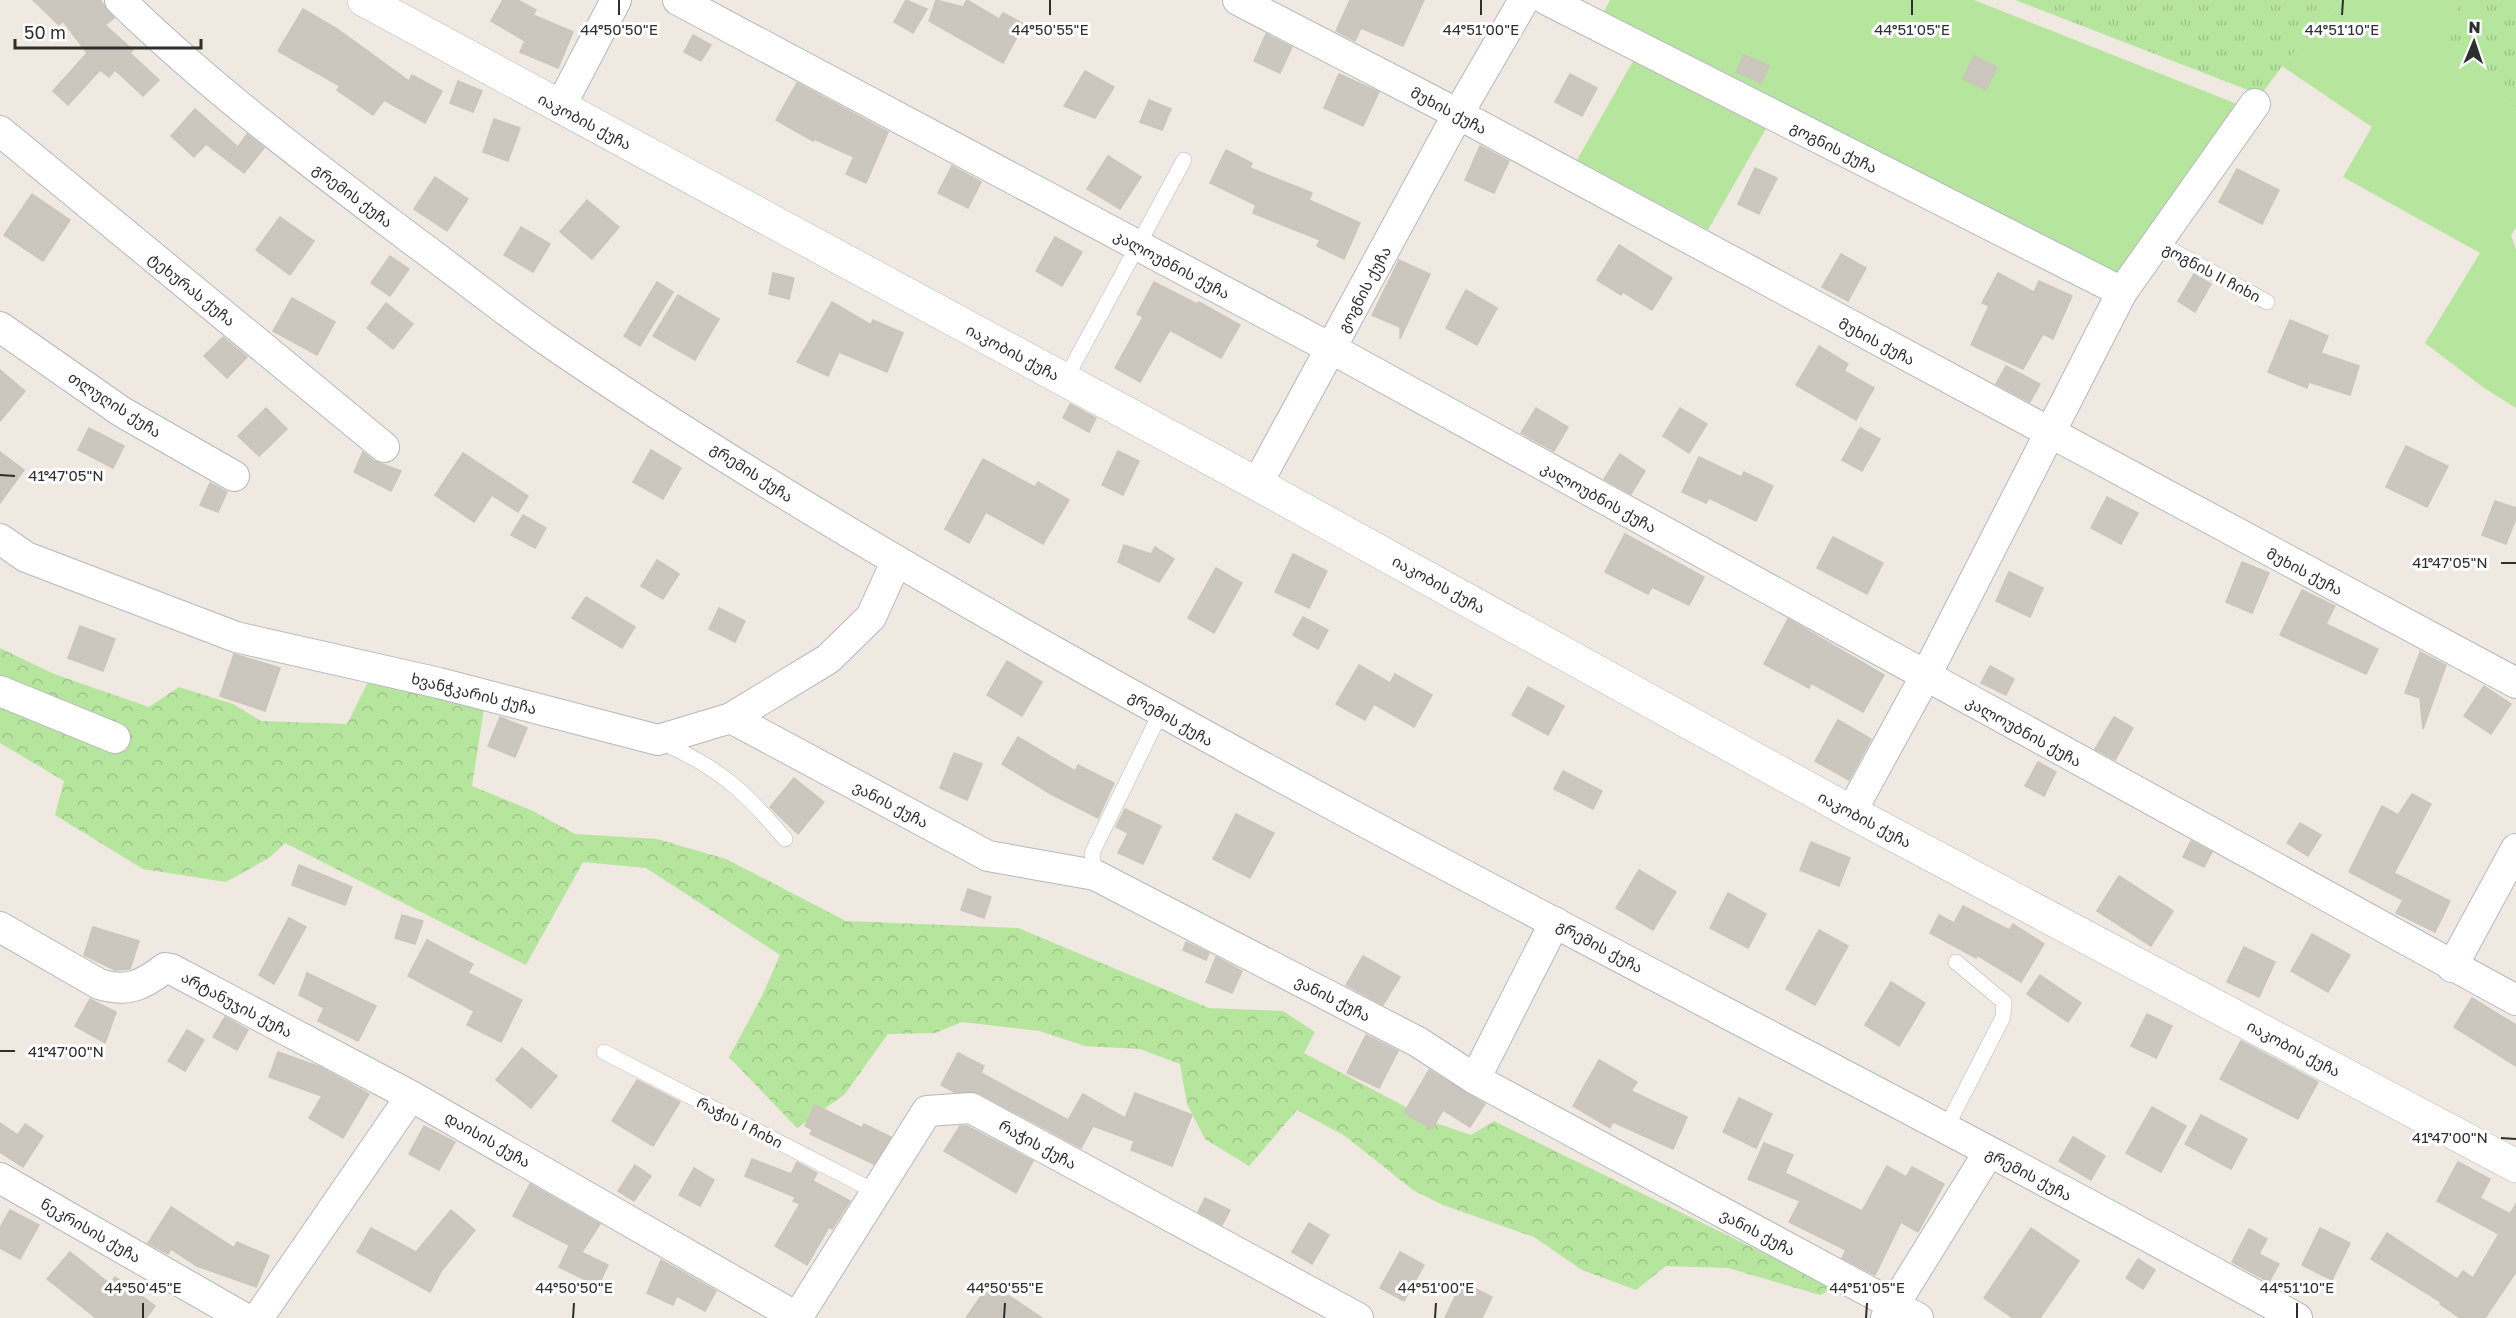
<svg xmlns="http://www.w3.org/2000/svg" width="2516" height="1318" viewBox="0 0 2516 1318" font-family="'Golos Text','Noto Sans Georgian',sans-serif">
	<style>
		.grass { fill: url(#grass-tufts) }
		.forest { fill: url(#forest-crowns) }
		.garden { fill: #b6e59e }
		.building { fill: #cbc7bf; stroke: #cbc5ba; stroke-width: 1.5 }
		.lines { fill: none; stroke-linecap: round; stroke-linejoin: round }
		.service-casing { stroke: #b4b7c1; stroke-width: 16 }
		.minor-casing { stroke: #b4b7c1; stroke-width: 32 }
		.tertiary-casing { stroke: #b4b7c1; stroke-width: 34 }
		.service { stroke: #fff; stroke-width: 15 }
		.minor { stroke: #fff; stroke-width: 30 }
		.tertiary { stroke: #fff; stroke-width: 33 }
		.ticks { fill: none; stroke: #2e2e2e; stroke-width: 2 }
		.labels { text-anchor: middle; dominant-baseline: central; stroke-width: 6; stroke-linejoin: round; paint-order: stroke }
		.street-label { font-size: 15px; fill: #2e2e2e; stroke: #fff }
		.ticks-label { font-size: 15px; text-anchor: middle; fill: #2e2e2e; stroke: #fff; stroke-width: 6; stroke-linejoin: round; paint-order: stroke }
	</style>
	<defs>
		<pattern id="grass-tufts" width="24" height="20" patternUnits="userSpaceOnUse" patternTransform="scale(1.5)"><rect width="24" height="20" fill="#b6e59e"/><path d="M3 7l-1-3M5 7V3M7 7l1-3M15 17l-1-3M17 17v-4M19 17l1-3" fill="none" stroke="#9dc588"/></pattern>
		<pattern id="forest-crowns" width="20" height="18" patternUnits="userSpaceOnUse" patternTransform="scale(1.5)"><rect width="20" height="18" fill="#b6e59e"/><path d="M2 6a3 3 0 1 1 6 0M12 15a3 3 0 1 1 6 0" fill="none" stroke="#9dc588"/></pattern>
	</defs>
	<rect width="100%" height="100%" fill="#efe9e1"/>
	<g class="grass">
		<polygon points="2015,0 2342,0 2282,66 2261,95"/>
		<polygon points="2463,0 2516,0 2516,112 2444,34"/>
	</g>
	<polygon class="forest" points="0,648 54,674 149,707 179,687 233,704 261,721 347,724 372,674 485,702 472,786 533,811 575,834 657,839 726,859 846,921 1018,928 1209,1008 1283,1011 1315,1032 1304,1053 1436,1123 1471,1135 1494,1121 1835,1288 1820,1295 1728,1268 1666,1266 1636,1290 1582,1270 1534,1237 1443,1205 1413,1190 1345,1136 1297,1110 1249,1166 1205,1139 1187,1104 1180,1064 1140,1049 1085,1046 1039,1031 962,1022 935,1033 888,1034 844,1095 797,1128 729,1057 762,996 780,955 646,868 583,862 526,965 285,843 269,858 226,882 143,869 55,815 64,781 0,743"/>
	<g class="garden">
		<polygon points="1610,0 1974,0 2242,106 2117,275 1780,104 1708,230 1577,160 1646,38 1601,17"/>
		<polygon points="2342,0 2463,0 2445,34 2516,112 2516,228 2511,235 2516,250 2516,408 2484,388 2425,343 2480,253 2343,177 2372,127 2282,66"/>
	</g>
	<g class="building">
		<polygon points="33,0 100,0 114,18 105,25 133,50 130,53 159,80 143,96 115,70 109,77 100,70 68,105 53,91 87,53 63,21 59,25"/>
		<polygon points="503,0 518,0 536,10 533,15 573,32 558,68 520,52 525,41 491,21"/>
		<polygon points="906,0 927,9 913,33 894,22"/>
		<polygon points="936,0 963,7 967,0 999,19 1003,13 1024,24 1003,63 929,21"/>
		<polygon points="1350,0 1424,0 1403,46 1361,28 1355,41 1336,31"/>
		<polygon points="303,9 337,29 409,81 412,75 442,91 425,123 384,100 373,115 337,90 340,86 278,51"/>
		<polygon points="1266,34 1292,47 1280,73 1254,61"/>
		<polygon points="693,35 711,45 701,61 684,52"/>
		<polygon points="1744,55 1769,66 1761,83 1736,72"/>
		<polygon points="1974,56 1997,67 1986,90 1963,79"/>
		<polygon points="1085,71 1114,87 1095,118 1064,106"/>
		<polygon points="1339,74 1379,92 1363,126 1324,108"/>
		<polygon points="1570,74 1597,88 1582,116 1555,102"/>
		<polygon points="458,81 482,91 473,112 450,103"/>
		<polygon points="797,83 888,132 866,183 846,174 854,157 814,139 813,141 776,120"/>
		<polygon points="1149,100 1171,109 1162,130 1140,122"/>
		<polygon points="195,109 238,147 247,134 264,148 244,173 206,144 194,157 171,136"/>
		<polygon points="494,119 520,128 508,161 483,152"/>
		<polygon points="1480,146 1509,161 1494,193 1465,180"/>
		<polygon points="1226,150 1252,163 1250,168 1312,193 1309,200 1360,223 1344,259 1317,246 1320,240 1253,213 1256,205 1210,183"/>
		<polygon points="1108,156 1141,177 1120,209 1087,189"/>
		<polygon points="952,166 981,182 968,208 938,193"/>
		<polygon points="1755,168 1777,178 1759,214 1738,204"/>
		<polygon points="2237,169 2279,190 2262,224 2219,202"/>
		<polygon points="435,177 468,199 447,231 414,209"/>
		<polygon points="32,194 70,220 43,261 4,235"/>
		<polygon points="587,200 619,227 592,259 560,232"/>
		<polygon points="280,217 314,241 290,275 256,250"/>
		<polygon points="521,227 550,244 533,272 504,255"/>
		<polygon points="1055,237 1082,252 1062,286 1036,271"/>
		<polygon points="1619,245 1672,278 1652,310 1623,292 1621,295 1597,280"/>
		<polygon points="1841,254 1866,268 1848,301 1822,287"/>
		<polygon points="390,256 409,269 390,296 371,283"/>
		<polygon points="1399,260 1430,274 1400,339 1400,327 1372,315"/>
		<polygon points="773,273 794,278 789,299 769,294"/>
		<polygon points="1998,273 2034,292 2039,281 2072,296 2053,339 2043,334 2023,369 1971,345 1989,306 1982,303"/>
		<polygon points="2194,274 2211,284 2195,312 2178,301"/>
		<polygon points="657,282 673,292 640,346 624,336"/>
		<polygon points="1154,282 1197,304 1199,302 1240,325 1221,358 1170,330 1140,382 1115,368 1143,317 1137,314"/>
		<polygon points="1466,290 1497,308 1477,345 1446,328"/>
		<polygon points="678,295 719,319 695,360 653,336"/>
		<polygon points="292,298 335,322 317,355 273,331"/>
		<polygon points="832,302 871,325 873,320 903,333 887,372 839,352 828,376 797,362"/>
		<polygon points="386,303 413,324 393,349 367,328"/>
		<polygon points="2290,320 2328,336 2321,353 2359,366 2350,395 2309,382 2307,388 2268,372"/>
		<polygon points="223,337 247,357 227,378 204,356"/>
		<polygon points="1819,346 1848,364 1844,371 1874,388 1856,420 1796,385"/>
		<polygon points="2006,366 2040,384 2030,402 1996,384"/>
		<polygon points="0,370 25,391 0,421"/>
		<polygon points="1070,404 1096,418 1089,432 1063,418"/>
		<polygon points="266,408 287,429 259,456 238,436"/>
		<polygon points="1536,408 1568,427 1554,451 1521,433"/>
		<polygon points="1680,408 1707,424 1689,453 1663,436"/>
		<polygon points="89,428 124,446 113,468 78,450"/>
		<polygon points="1860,428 1880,439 1862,471 1842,460"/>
		<polygon points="2406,446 2448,466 2427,507 2386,487"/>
		<polygon points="651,450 681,468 663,499 633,482"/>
		<polygon points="1118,451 1139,461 1123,495 1102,485"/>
		<polygon points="0,452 24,470 0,503"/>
		<polygon points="363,452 374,461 401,471 391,491 354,472"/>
		<polygon points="463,453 528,496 518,512 492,495 474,522 435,495"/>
		<polygon points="1620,454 1645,471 1631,494 1604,479"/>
		<polygon points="1699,457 1741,477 1744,472 1773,486 1756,521 1709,498 1706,503 1682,492"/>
		<polygon points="983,459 1035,487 1038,482 1069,500 1043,544 986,512 969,543 945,529"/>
		<polygon points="210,483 227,492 218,512 200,505"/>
		<polygon points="2107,497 2138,513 2121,544 2091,528"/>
		<polygon points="2495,501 2516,508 2516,518 2506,544 2482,535"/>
		<polygon points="523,515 546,528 535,548 511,535"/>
		<polygon points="1625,534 1704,577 1689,605 1652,587 1648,594 1605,572"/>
		<polygon points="1833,537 1883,563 1867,594 1817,568"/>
		<polygon points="1124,545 1151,554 1155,547 1174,559 1159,582 1118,562"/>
		<polygon points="1293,554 1327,571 1309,608 1275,592"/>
		<polygon points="657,560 679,574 663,599 641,586"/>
		<polygon points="2242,562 2269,573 2252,613 2226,602"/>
		<polygon points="1216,568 1242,583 1214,633 1188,618"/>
		<polygon points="2009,572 2043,588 2030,617 1996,601"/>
		<polygon points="2302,590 2335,606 2326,624 2378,649 2366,674 2280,635"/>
		<polygon points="586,597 635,627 622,648 572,618"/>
		<polygon points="719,608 745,621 735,642 709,629"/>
		<polygon points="1303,617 1328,630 1318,649 1293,635"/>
		<polygon points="1788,619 1884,675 1863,712 1811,683 1809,688 1764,664"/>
		<polygon points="80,626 115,639 103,671 68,658"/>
		<polygon points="2420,652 2446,665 2423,729 2420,698 2405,693"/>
		<polygon points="234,654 280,668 265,711 220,696"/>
		<polygon points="1007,661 1042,682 1022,716 987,695"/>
		<polygon points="1359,665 1390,683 1395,674 1432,695 1414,727 1374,704 1365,720 1336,704"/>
		<polygon points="1990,666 2014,679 2006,695 1981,683"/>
		<polygon points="2484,686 2511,704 2491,734 2464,716"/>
		<polygon points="1528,687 1564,706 1548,735 1512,715"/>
		<polygon points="500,717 527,728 515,757 488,746"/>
		<polygon points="2114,717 2133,728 2115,760 2095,749"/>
		<polygon points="1838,720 1871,739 1849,780 1815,761"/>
		<polygon points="1018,737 1075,771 1078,765 1114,783 1098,818 1051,794 1002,764"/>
		<polygon points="954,753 982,764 967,800 940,788"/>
		<polygon points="2038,762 2056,772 2044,796 2025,786"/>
		<polygon points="1563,771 1602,791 1593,809 1554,789"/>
		<polygon points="794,778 824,802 798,834 770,807"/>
		<polygon points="2412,794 2431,804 2394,873 2450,901 2435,932 2396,913 2403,900 2349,872 2382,806 2398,815"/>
		<polygon points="1125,809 1161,826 1143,864 1118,853 1128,833 1116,827"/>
		<polygon points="1236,814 1274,833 1250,878 1213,859"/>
		<polygon points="2300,823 2321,835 2308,856 2287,843"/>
		<polygon points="2191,841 2212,852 2204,867 2183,857"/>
		<polygon points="1811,842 1850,858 1839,886 1800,870"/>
		<polygon points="299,865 352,887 345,905 292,885"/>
		<polygon points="1639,870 1676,892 1653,930 1616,908"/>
		<polygon points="2119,876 2173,911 2151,946 2097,911"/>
		<polygon points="968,889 991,897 984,918 961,910"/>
		<polygon points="1728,893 1766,914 1748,948 1710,928"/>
		<polygon points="1963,906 2009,930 2013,924 2044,944 2021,982 1977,955 1976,958 1930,933 1939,915 1954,923"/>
		<polygon points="402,915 423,921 415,944 395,938"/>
		<polygon points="289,918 306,927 274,984 259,975"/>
		<polygon points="93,927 139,941 130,969 115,970 84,955"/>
		<polygon points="1819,930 1848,946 1815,1005 1786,989"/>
		<polygon points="2312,934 2350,955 2328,992 2291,971"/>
		<polygon points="427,940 473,964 468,973 522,1000 501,1042 467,1025 474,1011 408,976"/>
		<polygon points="1186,942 1209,953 1206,960 1183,950"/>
		<polygon points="2244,947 2275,962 2259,997 2227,982"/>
		<polygon points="1363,956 1400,977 1383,1005 1346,985"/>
		<polygon points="1216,957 1242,971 1232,993 1206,982"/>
		<polygon points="307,973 376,1006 358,1041 318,1021 324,1008 299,995"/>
		<polygon points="2040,975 2081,1003 2068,1022 2027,994"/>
		<polygon points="1891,982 1925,1003 1899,1046 1865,1025"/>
		<polygon points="2472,998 2516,1025 2516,1066 2454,1027"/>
		<polygon points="90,999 116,1012 105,1043 75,1026"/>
		<polygon points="2147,1014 2172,1026 2156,1058 2131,1046"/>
		<polygon points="225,1017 248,1030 237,1050 213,1037"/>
		<polygon points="187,1030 204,1040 185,1071 168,1061"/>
		<polygon points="1366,1035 1398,1051 1379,1088 1347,1073"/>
		<polygon points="2241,1041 2318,1082 2298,1119 2220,1079"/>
		<polygon points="522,1048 557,1076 531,1108 496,1080"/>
		<polygon points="278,1052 320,1067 369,1094 343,1138 309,1118 322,1096 269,1077"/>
		<polygon points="958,1053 984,1066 981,1073 1068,1120 1083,1094 1125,1118 1135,1093 1192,1115 1172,1166 1131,1150 1134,1141 1093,1126 1081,1148 979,1093 954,1092 941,1085"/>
		<polygon points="1599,1060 1637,1082 1631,1091 1687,1117 1673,1149 1613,1122 1610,1128 1573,1106"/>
		<polygon points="1429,1070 1485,1104 1470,1127 1443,1110 1432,1129 1404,1113"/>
		<polygon points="637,1080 680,1102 653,1146 612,1121"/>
		<polygon points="1739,1098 1772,1114 1756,1148 1723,1132"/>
		<polygon points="815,1105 862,1128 864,1124 891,1137 874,1164 810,1134 813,1130 805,1126"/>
		<polygon points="2152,1107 2186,1126 2161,1172 2126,1153"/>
		<polygon points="2201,1115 2247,1139 2231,1169 2185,1144"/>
		<polygon points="0,1123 18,1135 25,1124 43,1136 23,1167 0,1152"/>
		<polygon points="424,1126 455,1142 439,1170 409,1154"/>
		<polygon points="960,1126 967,1126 1033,1161 1016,1193 944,1151"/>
		<polygon points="2073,1137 2105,1156 2091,1180 2059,1161"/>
		<polygon points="1764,1143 1793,1155 1785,1173 1862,1211 1887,1166 1906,1177 1912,1167 1944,1184 1918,1232 1901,1222 1875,1275 1842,1258 1846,1250 1789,1222 1800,1201 1748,1179"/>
		<polygon points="752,1159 791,1174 797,1162 817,1173 813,1181 850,1201 832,1229 829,1227 807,1265 775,1246 800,1204 793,1201 795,1197 745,1176"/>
		<polygon points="2458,1162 2490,1179 2480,1198 2510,1214 2516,1204 2516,1272 2485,1318 2460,1318 2440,1304 2441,1302 2371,1259 2387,1233 2457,1279 2463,1271 2473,1278 2499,1234 2437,1201"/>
		<polygon points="635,1165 651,1176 634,1201 618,1191"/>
		<polygon points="694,1168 714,1180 700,1206 679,1195"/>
		<polygon points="530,1184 600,1224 582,1252 513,1216"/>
		<polygon points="1205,1198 1230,1210 1222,1225 1198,1212"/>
		<polygon points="171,1207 234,1248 237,1242 269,1256 256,1287 197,1266 171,1249 168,1254 148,1243"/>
		<polygon points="10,1210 39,1225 20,1259 0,1248 0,1228"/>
		<polygon points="451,1210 475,1230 442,1270 430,1292 357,1252 371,1228 416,1252"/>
		<polygon points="1309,1223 1329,1235 1312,1264 1292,1252"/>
		<polygon points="2031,1228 2079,1261 2040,1318 2013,1318 1984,1298"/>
		<polygon points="2320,1228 2350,1243 2332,1280 2302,1265"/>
		<polygon points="2249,1229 2267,1239 2259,1254 2279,1264 2269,1282 2232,1262"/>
		<polygon points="569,1246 608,1265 598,1286 559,1267"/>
		<polygon points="70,1252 110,1284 115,1277 155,1306 146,1318 96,1318 47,1279"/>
		<polygon points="1400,1252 1424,1265 1404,1301 1380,1288"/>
		<polygon points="2138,1259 2155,1270 2143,1289 2126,1278"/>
		<polygon points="661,1260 716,1291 705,1311 677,1296 673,1305 647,1293"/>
		<polygon points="1462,1282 1492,1297 1482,1318 1445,1318"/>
		<polygon points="990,1283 1042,1318 966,1318"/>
	</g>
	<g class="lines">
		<defs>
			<g id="service">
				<polyline points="2157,242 2267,302"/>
				<polyline points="1065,380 1184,160"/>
				<path d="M 661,742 C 718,767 745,791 785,839"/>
				<polyline points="1095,875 1092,853 1161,712"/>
				<polyline points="604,1052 876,1192"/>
				<polyline points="1946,1128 2003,1017 2004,1002 1956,962"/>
			</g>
			<g id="minor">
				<path d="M 120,0 C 209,87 308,161 407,236 C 455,271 502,309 551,343 C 706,449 868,546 1032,639 C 1448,875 1878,1086 2297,1318"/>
				<polyline points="678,0 1332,349 2516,1000"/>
				<polyline points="1238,0 1458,114 2516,683"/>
				<polyline points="1547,0 2122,292"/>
				<polyline points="560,107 616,0"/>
				<polyline points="0,131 384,447"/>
				<polyline points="0,327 122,412 234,476"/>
				<polyline points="1257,484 1458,114 1524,0"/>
				<polyline points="0,539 26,557 236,637 439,683 658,740 731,718 828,659 871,617 896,562"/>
				<polyline points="0,691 115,738"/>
				<polyline points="731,718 988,856 1095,875 1418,1042 1475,1079 1918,1318"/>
				<polyline points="1851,812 1925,677 2122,292 2255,104"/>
				<path d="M 0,927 L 99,984 C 128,993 143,985 165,968 L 171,969 L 411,1096 L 798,1318"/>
				<polyline points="2452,967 2516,849"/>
				<polyline points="1475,1079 1555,922"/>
				<polyline points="0,1178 244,1318"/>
				<polyline points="258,1318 411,1096"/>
				<polyline points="797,1318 927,1111 971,1108 1358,1318"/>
				<polyline points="1886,1318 1989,1152"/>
			</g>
			<polyline id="tertiary" points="364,0 1257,484 1851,812 2516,1166"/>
		</defs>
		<use href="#service" class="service-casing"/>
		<use href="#minor" class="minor-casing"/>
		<use href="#tertiary" class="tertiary-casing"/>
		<use href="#service" class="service"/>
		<use href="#minor" class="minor"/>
		<use href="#tertiary" class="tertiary"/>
	</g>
	<path class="ticks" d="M 619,15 L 619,0M 1050,15 L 1050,0M 1481,15 L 1481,0M 1912,15 L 1912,0M 2342,15 L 2343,0M 0,475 L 15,476M 2501,563 L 2516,563M 0,1051 L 15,1051M 2501,1138 L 2516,1139M 143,1318 L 143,1303M 573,1318 L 574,1303M 1004,1318 L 1005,1303M 1435,1318 L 1436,1303M 1866,1318 L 1867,1303M 2297,1318 L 2297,1303"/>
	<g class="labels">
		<g class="street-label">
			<text transform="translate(1449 110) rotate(28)">მუხის ქუჩა</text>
			<text transform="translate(585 121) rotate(28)">იაკობის ქუჩა</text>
			<text transform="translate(1834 147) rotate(27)">გოგნის ქუჩა</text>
			<text transform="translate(353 195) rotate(37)">გრემის ქუჩა</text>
			<text transform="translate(1172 264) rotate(28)">კალოუბნის ქუჩა</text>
			<text transform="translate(2212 272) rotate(28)">გოგნის II ჩიხი</text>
			<text transform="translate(192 289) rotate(39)">ტეხურას ქუჩა</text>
			<text transform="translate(1364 289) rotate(-62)">გოგნის ქუჩა</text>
			<text transform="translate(1877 341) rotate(28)">მუხის ქუჩა</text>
			<text transform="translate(1013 352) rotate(28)">იაკობის ქუჩა</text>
			<text transform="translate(115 404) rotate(33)">თლუღის ქუჩა</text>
			<text transform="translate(752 472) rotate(33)">გრემის ქუჩა</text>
			<text transform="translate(1599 497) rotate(29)">კალოუბნის ქუჩა</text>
			<text transform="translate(2305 571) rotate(28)">მუხის ქუჩა</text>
			<text transform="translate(1439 584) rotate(29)">იაკობის ქუჩა</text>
			<text transform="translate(474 693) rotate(14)">ხვანჭკარის ქუჩა</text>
			<text transform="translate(1171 718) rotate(30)">გრემის ქუჩა</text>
			<text transform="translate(2024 731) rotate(29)">კალოუბნის ქუჩა</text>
			<text transform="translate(891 804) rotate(28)">ვანის ქუჩა</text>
			<text transform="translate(1865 819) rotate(28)">იაკობის ქუჩა</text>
			<text transform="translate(1600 946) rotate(28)">გრემის ქუჩა</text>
			<text transform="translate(1333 998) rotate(27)">ვანის ქუჩა</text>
			<text transform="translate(237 1004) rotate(28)">არტანუჯის ქუჩა</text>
			<text transform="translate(2294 1048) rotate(28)">იაკობის ქუჩა</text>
			<text transform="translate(740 1122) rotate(27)">რაჭის I ჩიხი</text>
			<text transform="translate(488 1139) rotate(30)">დაისის ქუჩა</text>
			<text transform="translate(1038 1144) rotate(29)">რაჭის ქუჩა</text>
			<text transform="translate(2029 1174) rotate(28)">გრემის ქუჩა</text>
			<text transform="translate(91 1230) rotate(30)">ნეკრისის ქუჩა</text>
			<text transform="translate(1758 1232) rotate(28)">ვანის ქუჩა</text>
		</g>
	</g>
	<g class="ticks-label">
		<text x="619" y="35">44°50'50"E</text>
		<text x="1050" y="35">44°50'55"E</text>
		<text x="1481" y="35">44°51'00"E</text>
		<text x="1912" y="35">44°51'05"E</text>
		<text x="2342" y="35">44°51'10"E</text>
		<text x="66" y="481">41°47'05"N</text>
		<text x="2450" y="568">41°47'05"N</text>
		<text x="66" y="1057">41°47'00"N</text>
		<text x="2450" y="1143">41°47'00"N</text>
		<text x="143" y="1293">44°50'45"E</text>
		<text x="574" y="1293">44°50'50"E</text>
		<text x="1005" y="1293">44°50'55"E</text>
		<text x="1436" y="1293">44°51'00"E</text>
		<text x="1867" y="1293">44°51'05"E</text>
		<text x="2297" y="1293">44°51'10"E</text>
	</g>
	<g transform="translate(2474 42) rotate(2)" stroke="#ffffff" stroke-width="4.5" paint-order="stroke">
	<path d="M0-4.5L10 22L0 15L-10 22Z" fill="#2e2e2e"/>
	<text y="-9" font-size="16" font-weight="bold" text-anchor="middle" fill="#2e2e2e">N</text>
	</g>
	<path d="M15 39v9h186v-9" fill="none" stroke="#2e2e2e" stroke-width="3"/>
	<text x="24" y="39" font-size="18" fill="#2e2e2e" stroke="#ffffff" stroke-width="4.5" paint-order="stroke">50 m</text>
</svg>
